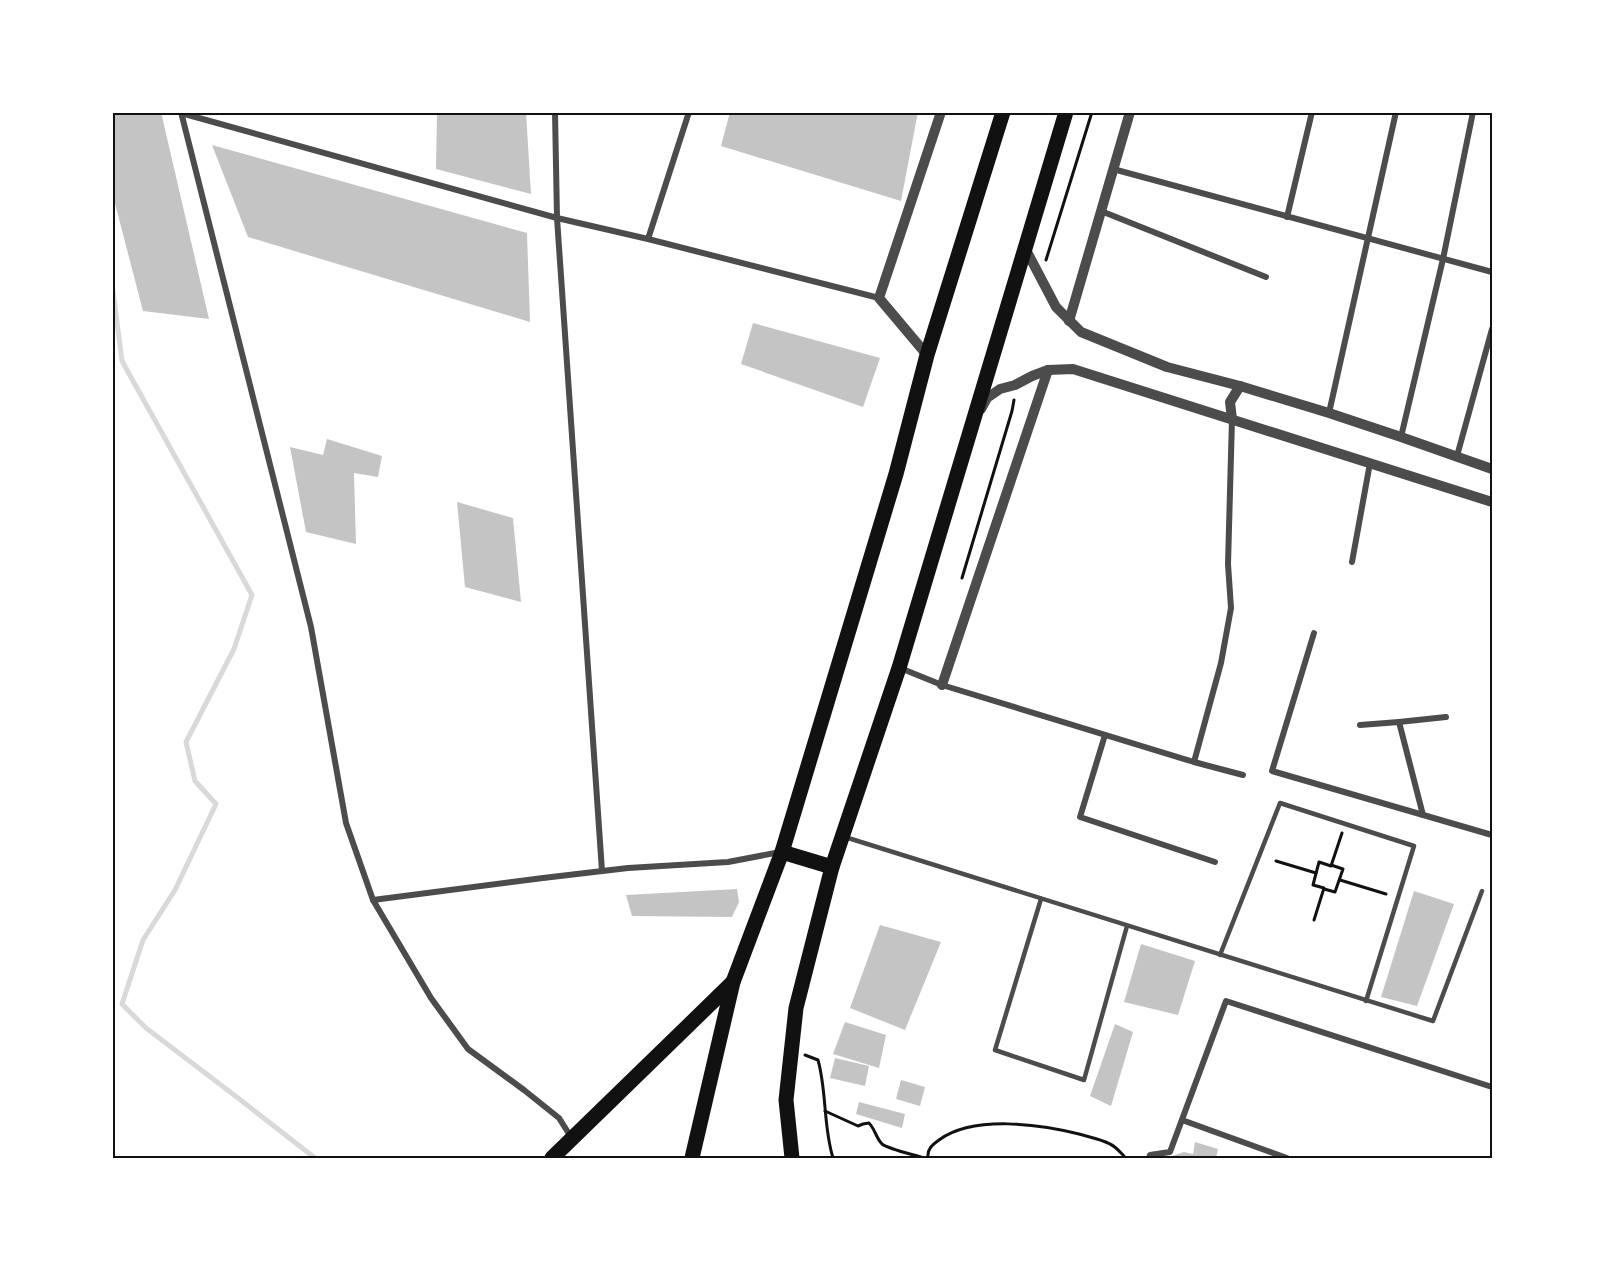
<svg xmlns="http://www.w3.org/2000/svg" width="1605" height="1271" viewBox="0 0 1605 1271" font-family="'Crimson Pro',serif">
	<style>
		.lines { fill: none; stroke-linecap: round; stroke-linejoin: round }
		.stream { stroke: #d9d9d9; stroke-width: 5 }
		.building { fill: #c4c4c4 }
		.path { stroke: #111; stroke-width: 3 }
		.service { stroke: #4c4c4c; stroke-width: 4.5 }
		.minor { stroke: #4c4c4c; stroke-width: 6 }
		.tertiary { stroke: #4c4c4c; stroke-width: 10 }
		.primary { stroke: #111; stroke-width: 15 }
		.neatline { fill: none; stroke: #111; stroke-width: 2 }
	</style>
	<rect width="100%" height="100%" fill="#fff"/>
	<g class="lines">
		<polyline class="stream" points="112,284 122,361 252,595 234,649 186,742 195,781 216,804 175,890 143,940 122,1004 146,1028 238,1098 315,1158"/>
	</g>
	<g class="building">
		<polygon points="112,112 161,112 209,319 143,311 112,192"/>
		<polygon points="437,112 526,112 531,194 436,169"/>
		<polygon points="730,112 918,112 901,201 721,146"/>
		<polygon points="212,145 527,233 530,322 248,237"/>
		<polygon points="753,323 880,358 863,407 741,364"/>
		<polygon points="327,439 382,456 378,477 354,473 356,544 306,532 290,447 323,455"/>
		<polygon points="457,502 513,518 521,602 465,587"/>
		<polygon points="737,889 739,902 732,917 632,916 626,895"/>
		<polygon points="1414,891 1454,904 1417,1006 1381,997"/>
		<polygon points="880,925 941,942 905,1030 850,1008"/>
		<polygon points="1141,944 1195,961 1178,1015 1124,1002"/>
		<polygon points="845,1022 886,1035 879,1068 833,1054"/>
		<polygon points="1115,1024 1133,1032 1111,1106 1090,1096"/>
		<polygon points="835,1058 869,1066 865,1086 830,1078"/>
		<polygon points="901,1080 925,1087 920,1106 896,1099"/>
		<polygon points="859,1102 905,1114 902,1128 856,1114"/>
		<polygon points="1195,1142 1218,1149 1216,1158 1171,1158 1172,1156 1184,1152 1193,1154"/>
	</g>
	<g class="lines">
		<g class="path">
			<polyline points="1046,260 1092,112"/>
			<polyline points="962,578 1012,411 1014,400"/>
			<polyline points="1276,861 1316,873"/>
			<polyline points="1340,880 1386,894"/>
			<polyline points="1324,889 1335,892 1343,869 1331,865"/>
			<polyline points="1314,920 1324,888 1313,885 1319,862 1331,866 1342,833"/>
			<path d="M 805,1055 L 818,1060 C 827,1092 823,1126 833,1158"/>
			<path d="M 825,1111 L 858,1126 L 863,1124 L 869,1123 C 875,1129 876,1138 882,1144 C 888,1149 915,1155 924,1158"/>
			<path d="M 928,1158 C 927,1149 932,1145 939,1140 C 973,1115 1040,1124 1079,1134 C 1089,1137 1101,1139 1110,1144 C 1115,1146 1120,1152 1124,1156 L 1123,1158"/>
		</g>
		<g class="service">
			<polyline points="845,837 1433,1021 1482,891"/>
			<polyline points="1041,899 995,1050 1084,1080 1127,926"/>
			<polyline points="1220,955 1280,803 1414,846 1366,1001"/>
		</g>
		<g class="minor">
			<polyline points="181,112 311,627 346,823 373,900 431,998 468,1049 524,1090 559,1118 571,1137"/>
			<polyline points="555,112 557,218 602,871"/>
			<polyline points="181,113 557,218 648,239 879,298"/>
			<polyline points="1113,169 1492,272"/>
			<polyline points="1101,211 1266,277"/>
			<polyline points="1287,217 1312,112"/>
			<polyline points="648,239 689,112"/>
			<polyline points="1329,413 1396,112"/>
			<polyline points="1401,437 1443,259 1473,112"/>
			<polyline points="1457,456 1492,329"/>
			<polyline points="1352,562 1370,463"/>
			<polyline points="1314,633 1272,771 1492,835"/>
			<polyline points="900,668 942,685 1194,762 1243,775"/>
			<polyline points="1399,722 1446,717"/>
			<polyline points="1360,725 1399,722 1423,815"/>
			<polyline points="1105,735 1080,817 1215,862"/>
			<polyline points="1194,762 1221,663 1231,608 1228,564 1232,419"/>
			<polyline points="373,900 543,878 628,868 728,862 780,852"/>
			<polyline points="1182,1120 1287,1158"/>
			<polyline points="1149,1158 1150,1155 1170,1152 1226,1001 1492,1087"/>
		</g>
		<g class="tertiary">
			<polyline points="1025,248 1056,307 1081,332 1167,367 1240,386 1329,413 1401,437 1492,469"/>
			<polyline points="1069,321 1130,112"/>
			<polyline points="927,355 879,298 941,112"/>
			<polyline points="981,409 987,398 1000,389 1015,385 1032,376 1048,370 1073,369 1492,502"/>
			<polyline points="1232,419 1230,402 1240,386"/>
			<polyline points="942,685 1048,370"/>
		</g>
		<g class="primary">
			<polyline points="782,852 832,867"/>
			<polyline points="552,1158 733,982"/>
			<polyline points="692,1158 733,982 782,852 896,474 927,355 1003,112"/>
			<polyline points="792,1158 786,1100 796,1008 832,867 899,668 1066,112"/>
		</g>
	</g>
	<rect width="1605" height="1271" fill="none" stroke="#ffffff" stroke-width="228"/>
	<rect x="114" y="114" width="1377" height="1043" class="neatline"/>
</svg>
